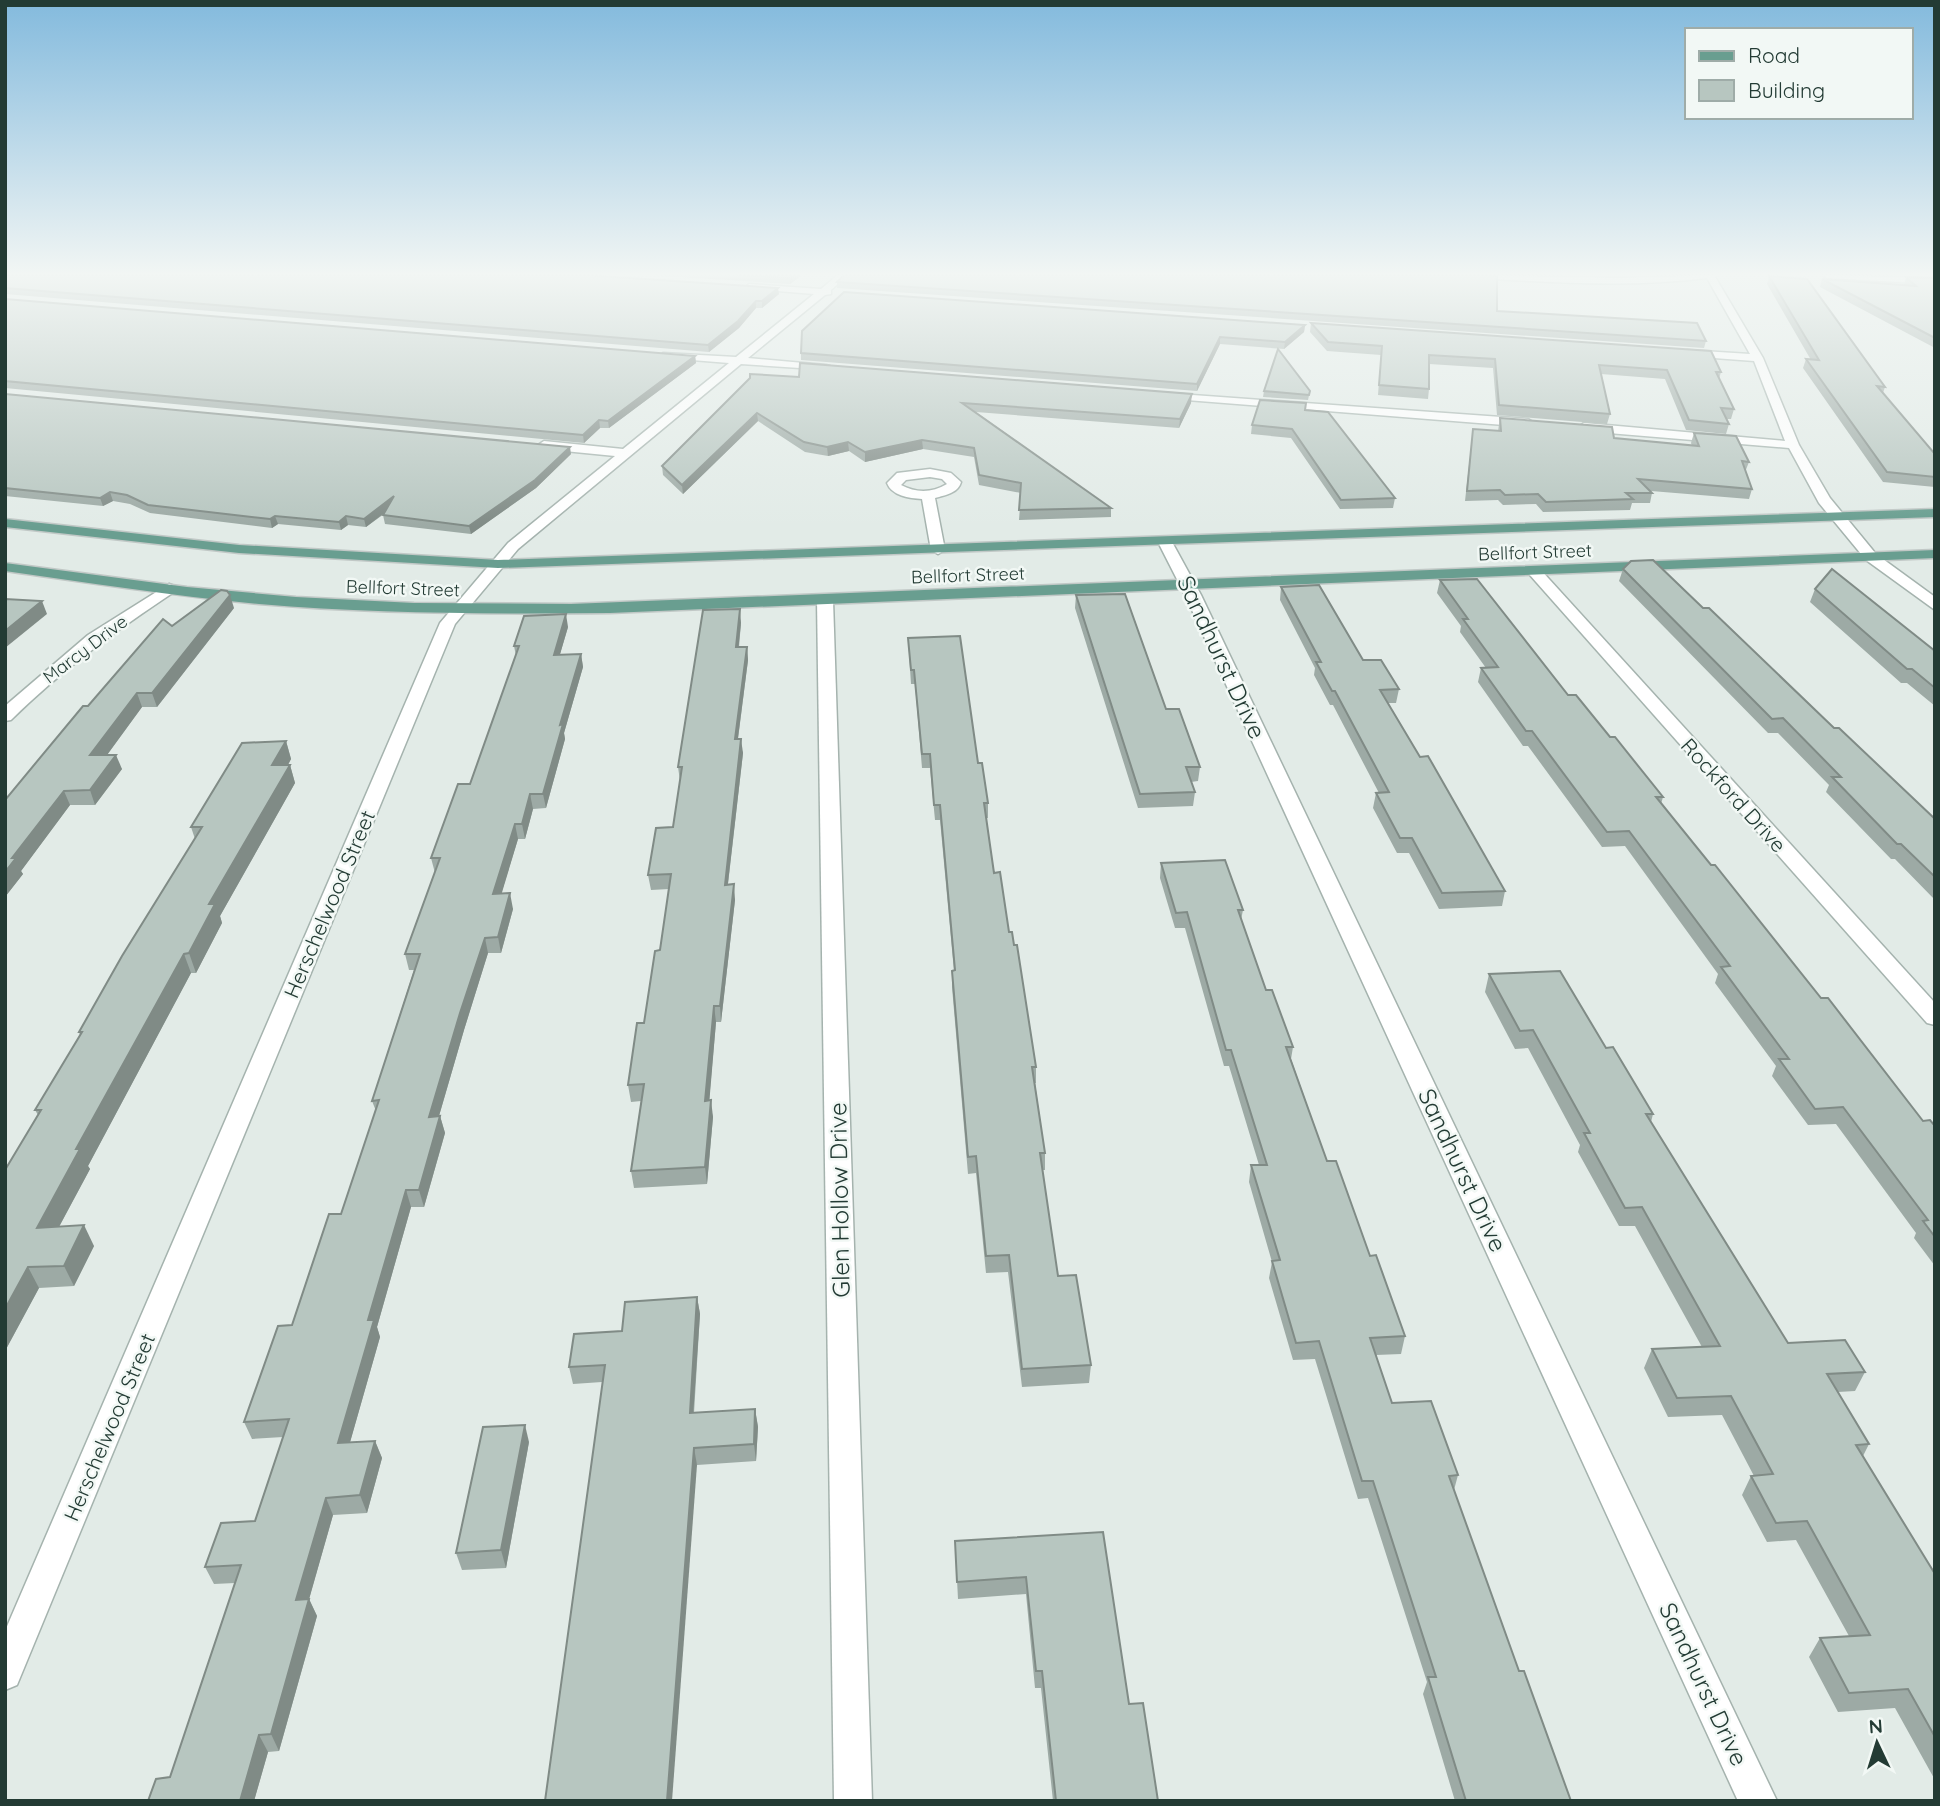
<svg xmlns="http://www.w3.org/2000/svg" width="1940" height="1806" viewBox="0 0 1940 1806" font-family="Quicksand,sans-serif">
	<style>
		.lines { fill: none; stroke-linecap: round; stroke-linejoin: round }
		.minor-casing { stroke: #a5b3ae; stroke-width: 3 }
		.major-casing { stroke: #c1c8c6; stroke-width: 3 }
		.minor { fill: #fff; fill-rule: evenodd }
		.major { fill: #699e90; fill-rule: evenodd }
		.wall { fill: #9daaa5 }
		.shaded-wall { fill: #808b86 }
		.building { fill: #b7c6c0; stroke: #808b86; stroke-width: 2 }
		.labels { text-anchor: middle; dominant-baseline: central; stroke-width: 5; stroke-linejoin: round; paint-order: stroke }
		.far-street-label { font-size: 18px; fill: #233b34; stroke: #f2f8f5 }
		.street-label { font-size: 21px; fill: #233b34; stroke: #f2f8f5 }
		.near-street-label { font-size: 24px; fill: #233b34; stroke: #f2f8f5 }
	</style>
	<rect width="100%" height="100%" fill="#e2ebe7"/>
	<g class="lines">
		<defs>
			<g id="minor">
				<polygon points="838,275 848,275 831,290 831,294 825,295 748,358 826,365 830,366 830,370 741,364 518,549 455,624 17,1685 5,1690 5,1631 440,623 508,543 615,456 544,449 538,445 544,441 623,449 729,363 667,358 662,355 663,353 736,357 814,294 752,289 747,286 749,284 821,289"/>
				<path d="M 1469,275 L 1620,278 L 1714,275 L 1763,358 L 1799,445 L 1830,498 L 1876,554 L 1935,597 L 1935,610 L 1866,560 L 1819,503 L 1789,448 L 1584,431 L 1578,427 L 1584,423 L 1785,441 L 1754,361 L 1687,356 L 1682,353 L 1687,350 L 1750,354 L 1707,278 C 1629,288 1552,282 1474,278 Z"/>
				<polygon points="1822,275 1935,278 1935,284 1827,278"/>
				<polygon points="1165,393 1528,419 1534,423 1528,427 1161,398 1161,394"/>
				<path d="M 930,469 L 951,473 L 961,482 C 958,493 946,495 935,498 L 945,550 L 938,554 L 931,550 L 922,499 C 909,498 892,496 887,483 L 897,473 ZM 930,477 L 942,479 L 947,484 C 932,493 916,493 901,485 L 906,480 Z"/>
				<polygon points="1165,538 1172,542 1201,595 1777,1801 1738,1801 1185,595 1158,542"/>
				<polygon points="1534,567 1539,568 1935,1003 1935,1025 1927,1023 1529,574 1527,571 1529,568"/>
				<path d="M 169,584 L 174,586 L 177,589 L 174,592 C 114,632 63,669 11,720 L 5,721 L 5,706 L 88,635 Z"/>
				<polygon points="825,595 833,600 872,1801 834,1801 817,600"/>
			</g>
			<g id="major">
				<polygon points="1935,509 1935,517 498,568 239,553 5,527 5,519 239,545 498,560"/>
				<path d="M 1935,550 L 1935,558 L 610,613 C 493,614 376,614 259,604 C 174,596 90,583 5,571 L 5,563 L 187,587 L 296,597 L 414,603 L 571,604 Z"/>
			</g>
		</defs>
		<use href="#minor" class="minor-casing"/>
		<use href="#major" class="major-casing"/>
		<use href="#minor" class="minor"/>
		<use href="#major" class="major"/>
	</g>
	<g class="wall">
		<polygon points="5,275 779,294 762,308 756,308 739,328 709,352 5,294"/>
		<polygon points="649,275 802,275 790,284"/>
		<polygon points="1769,276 1885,387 1883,393 1935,454 1935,487 1883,482 1803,368 1806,359 1811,360 1767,284"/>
		<polygon points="1906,277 1935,278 1935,348 1820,287 1822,279 1904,285"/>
		<polygon points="837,282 1497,311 1706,341 1704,348 837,288"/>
		<polygon points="5,299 695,356 696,363 609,428 600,428 584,443 5,388"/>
		<polygon points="1311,323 1721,372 1719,379 1734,409 1731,419 1727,419 1729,424 1726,434 1686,430 1665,379 1601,374 1610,414 1607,424 1497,415 1493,368 1429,364 1429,389 1428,399 1378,395 1381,355 1327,351 1310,332"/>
		<polygon points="1305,325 1304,332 1284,349 1220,344 1197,391 801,360 801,353"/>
		<polygon points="750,378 1191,403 1179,428 976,412 1111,508 1111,517 1019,520 1021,493 979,485 974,457 923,449 865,462 849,451 828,456 805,452 758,421 683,494 663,475 662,466"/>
		<polygon points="1264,391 1310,391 1308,400 1263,397"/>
		<polygon points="5,394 571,454 536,488 471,534 385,524 383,515 384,514 366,527 348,525 341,530 278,524 272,528 150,513 130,504 113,501 103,506 5,496"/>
		<polygon points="1306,403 1306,410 1395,498 1393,508 1340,509 1291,438 1251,434 1252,425"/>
		<polygon points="1500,418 1614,438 1692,446 1691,443 1694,433 1749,462 1745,472 1752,489 1749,499 1651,491 1652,493 1650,503 1632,503 1630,510 1543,512 1536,504 1503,505 1498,500 1465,501 1473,429 1498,431"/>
		<polygon points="1623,569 1703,608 1935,819 1935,900 1895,859 1891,859 1826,792 1829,785 1778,733 1768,733 1619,581"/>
		<polygon points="1440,580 1568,695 1610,737 1663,797 1661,804 1923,1121 1935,1126 1935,1266 1914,1238 1916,1233 1836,1124 1808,1125 1772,1076 1776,1066 1715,983 1718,974 1625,846 1602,847 1528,746 1523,746 1478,682 1481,668 1486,668 1460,632 1461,626 1437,593"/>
		<polygon points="1281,587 1363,660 1399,689 1396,703 1388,703 1420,757 1505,891 1502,906 1439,909 1409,853 1397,853 1373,808 1376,793 1379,793 1333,705 1330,705 1314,675 1315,668 1280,600"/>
		<polygon points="1815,589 1935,651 1935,706 1907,683 1901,683 1810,602"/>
		<polygon points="1076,595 1166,709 1200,767 1198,781 1191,782 1195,792 1193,806 1138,808 1075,608"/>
		<polygon points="234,608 157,707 142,707 107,755 122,769 95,805 70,805 21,871 23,874 5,897 5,800 88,706 172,626"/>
		<polygon points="741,623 739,647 747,647 748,660 738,739 743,753 728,884 735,900 721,1022 716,1022 709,1101 713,1117 707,1184 634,1188 631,1171 641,1101 631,1102 628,1085 644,1023 660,950 669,889 651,890 648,875 673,827 680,781 678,767"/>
		<polygon points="568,627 560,654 581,654 583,667 564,733 565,739 546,808 533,809 525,839 518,839 501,894 513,909 501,953 488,953 464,1030 439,1116 440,1116 445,1133 424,1207 411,1207 377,1327 380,1337 350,1442 375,1441 382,1458 367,1513 333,1515 309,1599 317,1616 279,1751 268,1752 254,1801 148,1801 170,1777 235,1583 214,1584 205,1567 255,1521 283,1437 252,1439 244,1422 292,1325 341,1214 376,1111 372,1101 414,970 409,970 405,954 435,873 431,858 470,784 516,656 514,646"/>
		<polygon points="908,638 978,763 988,803 988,818 986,818 994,873 1009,932 1036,1067 1036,1083 1035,1083 1045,1153 1045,1170 1042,1170 1058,1276 1091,1365 1089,1383 1022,1387 1008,1272 986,1273 976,1173 968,1174 952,987 952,971 954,971 940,820 935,820 930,768 922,768 915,684 911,684"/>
		<polygon points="286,741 291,759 288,765 290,765 295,783 220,916 222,923 196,973 191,973 88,1166 90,1169 59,1227 94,1246 74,1286 39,1288 5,1351 38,1115 35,1110 80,1035 79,1032 195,839 191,827"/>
		<polygon points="1161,863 1243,910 1241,920 1266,990 1293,1047 1291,1059 1327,1161 1405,1336 1401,1354 1376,1355 1392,1403 1458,1475 1454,1490 1519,1671 1571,1801 1455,1801 1423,1694 1427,1682 1368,1498 1358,1499 1315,1359 1293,1360 1269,1278 1272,1262 1249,1182 1251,1165 1259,1165 1229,1066 1224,1066 1185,928 1175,928 1160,878"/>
		<polygon points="1489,974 1606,1048 1653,1114 1651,1122 1788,1343 1865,1372 1855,1391 1838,1392 1869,1444 1863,1456 1935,1574 1935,1780 1895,1708 1838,1712 1809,1657 1820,1638 1849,1636 1796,1540 1767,1542 1742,1495 1751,1476 1754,1476 1722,1415 1668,1417 1644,1368 1652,1349 1702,1347 1635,1226 1619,1226 1578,1152 1580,1145 1528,1048 1515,1049 1485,992"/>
		<polygon points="697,1297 700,1314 694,1413 755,1409 758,1427 756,1461 697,1465 602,1382 573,1384 569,1367"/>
		<polygon points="529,1442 506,1568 462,1570 456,1553"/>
		<polygon points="1103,1532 1129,1704 1158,1801 1053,1801 1041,1688 1035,1688 1026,1594 958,1599 955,1541"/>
	</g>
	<g class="shaded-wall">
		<polygon points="794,275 802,275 790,284 790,278"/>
		<polygon points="778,288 779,294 762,308 762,301"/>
		<polygon points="756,301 756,308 739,328 709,352 708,345"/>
		<polygon points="1305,325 1304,332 1284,349 1285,342"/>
		<polygon points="1220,337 1220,344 1197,391 1197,384"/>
		<polygon points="695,356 696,363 609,428 608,421"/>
		<polygon points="1192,394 1191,403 1179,428 1180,419"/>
		<polygon points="757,413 758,421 683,494 682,485"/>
		<polygon points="599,420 600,428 584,443 583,435"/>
		<polygon points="922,440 923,449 865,462 865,452"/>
		<polygon points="848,442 849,451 828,456 827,447"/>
		<polygon points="570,447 571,454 536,488 471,534 469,526"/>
		<polygon points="110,492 113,501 103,506 100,498"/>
		<polygon points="394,496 396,504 366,527 364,519"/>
		<polygon points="275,516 278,524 272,528 270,519"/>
		<polygon points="346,516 348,525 341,530 339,522"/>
		<polygon points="230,595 234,608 157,707 152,693"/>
		<polygon points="42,601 47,614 5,648 5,631"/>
		<polygon points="740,609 741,623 737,661 736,647"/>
		<polygon points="566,614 568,627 556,668 554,655"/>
		<polygon points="747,647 748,660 736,753 735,739"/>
		<polygon points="581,654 583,667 564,733 565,739 546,808 543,794 560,725"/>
		<polygon points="137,693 142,707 96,770 90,755"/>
		<polygon points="741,739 743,753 726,900 725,885"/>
		<polygon points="286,741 291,759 278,783 272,765"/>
		<polygon points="116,755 122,769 95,805 90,790"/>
		<polygon points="290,765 295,783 220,916 222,923 196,973 189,953 209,904"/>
		<polygon points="64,791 70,805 21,871 23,874 5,897 5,872 12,858"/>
		<polygon points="530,794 533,809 525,839 522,824"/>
		<polygon points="515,824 518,839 497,909 493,894"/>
		<polygon points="734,884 735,900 721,1022 720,1006"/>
		<polygon points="510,893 513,909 501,953 498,937"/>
		<polygon points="485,938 488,953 464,1030 434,1133 429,1117 460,1013"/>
		<polygon points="184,954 191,973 88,1166 90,1169 47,1249 37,1228 76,1149"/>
		<polygon points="714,1006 716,1022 708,1117 705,1101"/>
		<polygon points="711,1100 713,1117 707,1184 705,1167"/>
		<polygon points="440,1116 445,1133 424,1207 419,1190"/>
		<polygon points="406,1190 411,1207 377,1327 380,1337 345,1460 338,1443 368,1320"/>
		<polygon points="84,1225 94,1246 74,1286 64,1266"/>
		<polygon points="28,1267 39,1288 5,1351 5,1309"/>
		<polygon points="697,1297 700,1314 692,1431 690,1413"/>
		<polygon points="755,1409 758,1427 756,1461 754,1444"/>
		<polygon points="525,1425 529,1442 506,1568 501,1550"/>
		<polygon points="375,1441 382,1458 367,1513 360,1495"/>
		<polygon points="694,1448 697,1465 672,1801 667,1801"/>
		<polygon points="326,1498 333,1515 304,1617 296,1600"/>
		<polygon points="309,1599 317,1616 279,1751 271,1734"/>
		<polygon points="259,1735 268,1752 254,1801 240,1801"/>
	</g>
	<g class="building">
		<polygon points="5,275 585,275 778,288 762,301 756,301 738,321 708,345 5,288"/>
		<polygon points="738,275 794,275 790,278"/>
		<polygon points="844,275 1476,275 1497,276 1497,311 1697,323 1706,341 837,282"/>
		<polygon points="1769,276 1807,279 1885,387 1877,386 1935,454 1935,477 1887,472 1806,359 1819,360"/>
		<polygon points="1906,277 1935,278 1935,338 1822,279 1916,286"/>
		<polygon points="844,292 1305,325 1285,342 1220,337 1197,384 801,353 802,331"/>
		<polygon points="5,299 695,356 608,421 599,420 583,435 5,381"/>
		<polygon points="1311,323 1711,351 1721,372 1716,372 1734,409 1721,408 1729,424 1689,420 1667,370 1599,365 1610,414 1499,405 1495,359 1429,355 1429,389 1379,385 1382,346 1328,342"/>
		<polygon points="1278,349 1310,391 1309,395 1264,391"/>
		<polygon points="800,363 1192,394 1180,419 962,403 1111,508 1019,510 1021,483 979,475 974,448 922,440 865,452 848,442 827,447 804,442 757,413 682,485 662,466 750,378 750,374 799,377"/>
		<polygon points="5,394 570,447 535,480 469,526 383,515 394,496 364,519 346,516 339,522 275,516 270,519 148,505 127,495 110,492 100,498 5,488"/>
		<polygon points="1260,400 1306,403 1305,410 1328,412 1395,498 1341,500 1292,429 1252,425"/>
		<polygon points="1500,418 1612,427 1614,438 1699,446 1694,433 1736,436 1749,462 1742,461 1752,489 1638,479 1652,493 1626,493 1633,499 1546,502 1538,494 1505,495 1500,490 1467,491 1473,429 1501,431"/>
		<polygon points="1653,560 1703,608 1709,608 1834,728 1839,728 1935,819 1935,877 1901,844 1897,844 1832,777 1841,777 1783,718 1772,719 1623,569 1631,561"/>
		<polygon points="1832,569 1935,651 1935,688 1912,669 1907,669 1815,589"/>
		<polygon points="1477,579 1568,695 1576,695 1610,737 1615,737 1663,797 1656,797 1711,865 1715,865 1821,998 1828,998 1923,1121 1930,1120 1935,1126 1935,1237 1923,1221 1928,1220 1843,1107 1815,1109 1779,1059 1789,1059 1721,967 1730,966 1629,831 1607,832 1532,731 1526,731 1481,668 1498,667 1463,619 1468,619 1440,580"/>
		<polygon points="1319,585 1363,660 1381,660 1399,689 1380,690 1420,757 1428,756 1505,891 1442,893 1412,838 1400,838 1376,793 1389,792 1335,691 1332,691 1316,662 1321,662 1281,587"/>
		<polygon points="221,590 227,591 230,595 152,693 137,693 90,755 116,755 90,790 64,791 12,858 16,858 5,872 5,800 83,706 88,706 163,619 172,626"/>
		<polygon points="1125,594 1166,709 1179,709 1200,767 1186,767 1195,792 1140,794 1076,595"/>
		<polygon points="5,599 42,601 5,631"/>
		<polygon points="740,609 736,647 747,647 735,739 741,739 725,885 734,884 720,1006 714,1006 705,1101 711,1100 705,1167 631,1171 644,1084 628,1085 637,1023 644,1023 655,951 660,950 671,874 648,875 656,828 673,827 682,767 678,767 703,610"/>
		<polygon points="566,614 554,655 581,654 560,725 563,724 543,794 530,794 522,824 515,824 493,894 510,893 498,937 485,938 460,1013 429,1117 440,1116 419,1190 406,1190 368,1320 374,1320 338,1443 375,1441 360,1495 326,1498 296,1600 309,1599 271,1734 259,1735 240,1801 148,1801 156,1779 170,1777 241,1565 205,1567 221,1523 255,1521 289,1419 244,1422 278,1326 292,1325 329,1214 341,1214 379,1100 372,1101 420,954 405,954 440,858 431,858 458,784 470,784 519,646 514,646 524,616"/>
		<polygon points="960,636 978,763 982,763 988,803 984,803 994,873 1000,872 1009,932 1012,932 1014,945 1017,945 1036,1067 1032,1067 1045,1153 1040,1153 1058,1276 1076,1275 1091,1365 1022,1369 1009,1255 986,1256 976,1156 968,1157 952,971 955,970 940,805 934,805 930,754 922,754 914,670 911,670 908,638"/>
		<polygon points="286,741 272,765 290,765 209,904 215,904 189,953 184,954 76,1149 80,1149 37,1228 84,1225 64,1266 28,1267 5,1309 5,1170 41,1110 35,1110 82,1032 79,1032 122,956 202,827 191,827 242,743"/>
		<polygon points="1225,860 1243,910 1238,910 1266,990 1272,990 1293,1047 1286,1047 1327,1161 1336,1161 1370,1256 1376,1255 1405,1336 1370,1338 1392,1403 1431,1401 1458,1475 1449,1476 1519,1671 1524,1671 1571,1801 1466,1801 1428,1677 1436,1677 1373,1481 1362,1481 1319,1341 1296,1343 1272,1261 1280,1260 1251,1165 1267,1165 1231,1050 1226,1050 1187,912 1176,913 1161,863"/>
		<polygon points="1560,971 1606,1048 1613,1047 1653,1114 1646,1114 1788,1343 1845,1340 1865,1372 1827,1374 1869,1444 1856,1445 1935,1574 1935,1737 1908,1689 1849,1693 1820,1638 1870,1635 1807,1521 1776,1523 1751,1476 1773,1474 1731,1396 1677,1398 1652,1349 1720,1346 1642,1207 1625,1208 1584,1133 1590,1133 1533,1030 1520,1031 1489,974"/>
		<polygon points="697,1297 690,1413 755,1409 754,1444 694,1448 667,1801 545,1801 605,1365 569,1367 574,1334 622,1331 625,1302"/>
		<polygon points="525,1425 501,1550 456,1553 483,1427"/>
		<polygon points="1103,1532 1129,1704 1143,1703 1158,1801 1056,1801 1042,1671 1036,1671 1026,1577 957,1582 955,1541"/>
	</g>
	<linearGradient id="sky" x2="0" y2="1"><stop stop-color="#83badd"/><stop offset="0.52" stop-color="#f2f6f4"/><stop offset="1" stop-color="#f2f6f4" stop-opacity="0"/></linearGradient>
	<rect width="1940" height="527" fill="url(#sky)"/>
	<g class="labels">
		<g class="far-street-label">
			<text transform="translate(1535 552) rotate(-2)">Bellfort Street</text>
			<text transform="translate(968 575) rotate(-2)">Bellfort Street</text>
			<text transform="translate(403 588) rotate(2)">Bellfort Street</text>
			<text transform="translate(85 649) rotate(-37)">Marcy Drive</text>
		</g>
		<g class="street-label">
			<text transform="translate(1734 795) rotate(48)">Rockford Drive</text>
			<text transform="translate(329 904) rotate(-67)">Herschelwood Street</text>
			<text transform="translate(109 1427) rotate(-67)">Herschelwood Street</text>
		</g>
		<g class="near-street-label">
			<text transform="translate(1222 657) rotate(65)">Sandhurst Drive</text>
			<text transform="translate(1463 1170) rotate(65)">Sandhurst Drive</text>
			<text transform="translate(839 1200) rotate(-91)">Glen Hollow Drive</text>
			<text transform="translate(1704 1684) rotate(65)">Sandhurst Drive</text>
		</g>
	</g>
	<rect width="1940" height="1806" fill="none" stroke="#233b34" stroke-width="14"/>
	<rect x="1685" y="28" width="228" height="91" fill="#f2f8f5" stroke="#9faca8" stroke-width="2"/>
	<rect x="1699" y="51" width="35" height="10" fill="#699e90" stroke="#9faca8" stroke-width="2"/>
	<text x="1748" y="63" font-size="21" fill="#233b34">Road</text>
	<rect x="1699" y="80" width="35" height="21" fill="#b7c6c0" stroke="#9faca8" stroke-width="2"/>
	<text x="1748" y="98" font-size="21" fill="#233b34">Building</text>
	<g transform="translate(1877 1743) rotate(356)" stroke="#f2f8f5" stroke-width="5" paint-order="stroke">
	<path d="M0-5L12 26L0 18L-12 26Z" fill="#233b34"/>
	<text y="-10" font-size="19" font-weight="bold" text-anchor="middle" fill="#233b34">N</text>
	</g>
</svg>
